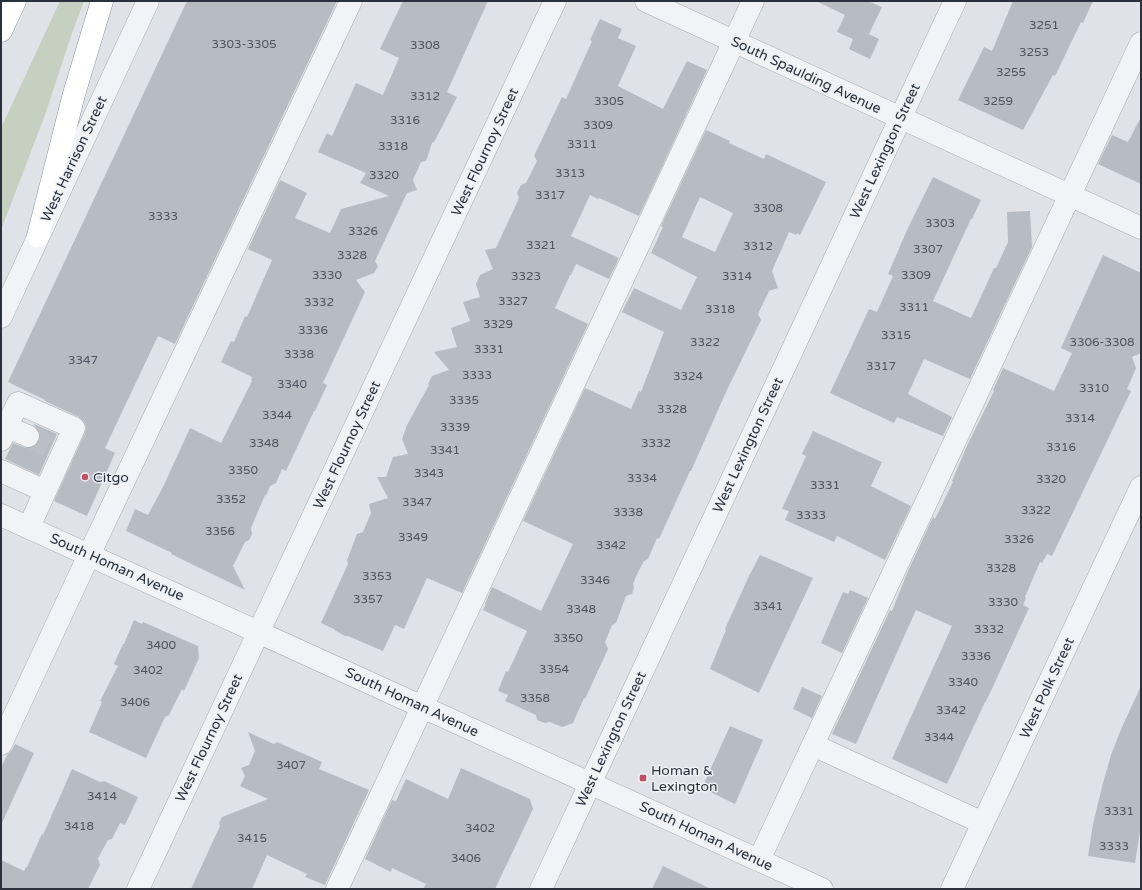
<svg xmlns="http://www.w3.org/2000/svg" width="1142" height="890" viewBox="0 0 1142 890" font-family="'Varela Round',sans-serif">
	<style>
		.green { fill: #c5d0c1 }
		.building { fill: #b7bcc3; fill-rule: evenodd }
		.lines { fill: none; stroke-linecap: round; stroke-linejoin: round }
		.minor-tunnel { stroke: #bbbfc5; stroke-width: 22; stroke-dasharray: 22 11; stroke-linecap: butt }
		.minor-casing { stroke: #a5aab0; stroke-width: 23 }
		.highway-casing { stroke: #88919c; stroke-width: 23 }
		.minor { stroke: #f1f3f6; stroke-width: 22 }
		.highway { stroke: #fff; stroke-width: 22 }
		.poi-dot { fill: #c05065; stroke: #eef1f5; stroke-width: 1.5 }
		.labels { text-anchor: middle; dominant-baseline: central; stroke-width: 3; stroke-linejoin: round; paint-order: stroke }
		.number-label { font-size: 12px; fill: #4d545e }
		.street-label { font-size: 14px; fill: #2a313c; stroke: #eef1f5 }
		.poi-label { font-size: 14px; fill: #2a313c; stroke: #eef1f5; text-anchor: start }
	</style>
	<rect width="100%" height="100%" fill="#dfe3e7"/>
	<polygon class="green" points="60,1 84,1 72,33 45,115 1,230 1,128"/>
	<g class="building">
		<polygon points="187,1 337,1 175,344 158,336 105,448 115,453 87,516 54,501 85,433 86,427 84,421 79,417 45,401 45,400 8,382"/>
		<polygon points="403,1 488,1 447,92 457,97 443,125 434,142 432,143 426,161 421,162 413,180 417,190 407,193 375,261 378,266 374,273 356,280 365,292 323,383 327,385 315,411 314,411 286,471 282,469 276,483 270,486 266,496 265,495 251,528 252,534 249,540 245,542 233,566 245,590 171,554 172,553 126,531 135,509 148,515 164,485 190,428 221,443 252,381 251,380 252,377 221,362 231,341 234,342 245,316 247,317 272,260 248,249 280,180 307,193 295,218 330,233 341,209 389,196 360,183 366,173 318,152 327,133 332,136 356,83 383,95 399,58 380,49"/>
		<polygon points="816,1 868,1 882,7 869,34 879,39 870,59 849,49 853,39 837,32 845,15"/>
		<polygon points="1013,1 1093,1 1083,23 1081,22 1055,76 1053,75 1023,130 958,100 984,47 992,51"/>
		<polygon points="600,19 622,29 618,38 636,46 618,86 663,109 687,61 707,70 639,216 599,198 598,199 590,195 571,236 619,258 609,279 576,264 571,275 570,275 555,308 588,324 462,593 427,578 404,629 395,625 383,651 348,636 345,636 336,631 334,629 321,623 348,564 347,560 357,534 363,532 371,513 369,504 388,498 377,477 386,477 393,457 408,454 402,439 407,425 429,385 428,384 432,376 449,370 434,352 457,347 451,328 470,321 463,302 480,297 476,284 480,275 493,269 485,250 496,248 519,198 517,193 521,185 526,183 537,161 534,156 562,97 566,99 592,41 590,40"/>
		<polygon points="1141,117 1141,184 1098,164 1112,135 1128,142"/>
		<path d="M 706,130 L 730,141 L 729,143 L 764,159 L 766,154 L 826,182 L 800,235 L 797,233 L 796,235 L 789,232 L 772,271 L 778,288 L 769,291 L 758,314 L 761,320 L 726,392 L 691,471 L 690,471 L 659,539 L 657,538 L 648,559 L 644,561 L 638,572 L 633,584 L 634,587 L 632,594 L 626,596 L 616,623 L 612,625 L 605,642 L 608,649 L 585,699 L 584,698 L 573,723 L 562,727 L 550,722 L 545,723 L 537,720 L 536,715 L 505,701 L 508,695 L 498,691 L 506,671 L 508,672 L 527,631 L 483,610 L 486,604 L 485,604 L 492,587 L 541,611 L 555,582 L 573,544 L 523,521 L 585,388 L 631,409 L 639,391 L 641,392 L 664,332 L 622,312 L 634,288 L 681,310 L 697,277 L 651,253 L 663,227 L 661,226 ZM 700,197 L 733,213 L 715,252 L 682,237 Z"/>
		<polygon points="933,177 981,200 972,219 971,219 933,301 971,318 994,268 996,268 1008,242 1007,212 1030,211 1032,247 970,379 924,359 908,394 952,417 943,436 897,417 894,423 830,393 869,309 877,312 893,276 888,274 908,228"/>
		<polygon points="1103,255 1141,273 1141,353 1132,357 1136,368 1127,389 1131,391 1052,556 1047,554 1042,563 1040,562 1025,597 1026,598 1023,605 1029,608 991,691 985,703 985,702 947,784 892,759 952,626 916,610 856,744 832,734 890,610 892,611 908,571 933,517 935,519 953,482 952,481 967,446 994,391 993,390 1003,368 1054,391 1072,353 1061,348"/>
		<polygon points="34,424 57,434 39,475 5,459 13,443 23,447 29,448 36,446 40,441 40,435 38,429 34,425"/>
		<polygon points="813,431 882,462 871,486 911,506 885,560 837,536 834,542 785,520 789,511 782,509 806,456 802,454"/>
		<polygon points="760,555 813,578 759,693 710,669 726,630 725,629 749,576"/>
		<polygon points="850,590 868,598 842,653 821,643 843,592 848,594"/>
		<polygon points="134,620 142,624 143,622 198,646 199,658 184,691 182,689 169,715 165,717 146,758 89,732 102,702 100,701 118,666 114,664 123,644 124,644"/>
		<polygon points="1141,686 1141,825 1135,863 1088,856 1093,824 1103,783 1111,755 1122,727"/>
		<polygon points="802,687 822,696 812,718 793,709"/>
		<polygon points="730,726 763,740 735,804 702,788"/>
		<polygon points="248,732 274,744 277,742 322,762 319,769 369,790 325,885 305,877 307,874 267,855 252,889 191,889 220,826 219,823 222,817 268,799 240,786 245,776 241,768 249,765 255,751"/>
		<polygon points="15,744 34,753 1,825 1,768 7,755 12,750"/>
		<polygon points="461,768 530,799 533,809 495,889 423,889 426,884 392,868 391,872 365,859 392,800 396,801 406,779 448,799"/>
		<polygon points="72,769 100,782 104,781 138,797 125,825 120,823 112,839 108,840 98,858 100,865 88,889 1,889 1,860 24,871 26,867 27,867 42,834 43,835"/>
		<polygon points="663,866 711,889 652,889"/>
	</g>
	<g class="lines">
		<polyline class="minor-tunnel" points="28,436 50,447"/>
		<defs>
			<g id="minor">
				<polyline points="646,1 1141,228"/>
				<polyline points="1,317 148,1"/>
				<polyline points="1,425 7,427 28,436"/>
				<polyline points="1,440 18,403 74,428 29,527"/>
				<polyline points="1,471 45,491"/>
				<polyline points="1,515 822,889"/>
				<polyline points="1,744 89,555 351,1"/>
				<polyline points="813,745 983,823"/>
				<polyline points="759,860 1141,43"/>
				<polyline points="138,889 555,1"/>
				<polyline points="337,889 753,1"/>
				<polyline points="541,889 955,1"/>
				<polyline points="952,889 1141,487"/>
			</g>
			<g id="highway">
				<polyline points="1,31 15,1"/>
				<polyline points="38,236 74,94 102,1"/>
			</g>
		</defs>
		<use href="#minor" class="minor-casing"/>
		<use href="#highway" class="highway-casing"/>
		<use href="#minor" class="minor"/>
		<use href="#highway" class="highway"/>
	</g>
	<g class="poi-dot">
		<circle cx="85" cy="477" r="4"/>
		<rect x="639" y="774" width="8" height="8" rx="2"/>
	</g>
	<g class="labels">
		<g class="number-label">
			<text x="1044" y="25">3251</text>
			<text x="244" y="44">3303-3305</text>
			<text x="425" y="45">3308</text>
			<text x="1034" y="52">3253</text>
			<text x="1011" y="72">3255</text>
			<text x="425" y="96">3312</text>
			<text x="609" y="101">3305</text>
			<text x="998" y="101">3259</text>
			<text x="405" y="120">3316</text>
			<text x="598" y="125">3309</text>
			<text x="582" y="144">3311</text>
			<text x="393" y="146">3318</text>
			<text x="570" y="173">3313</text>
			<text x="384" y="175">3320</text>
			<text x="550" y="195">3317</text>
			<text x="768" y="208">3308</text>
			<text x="163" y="216">3333</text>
			<text x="940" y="223">3303</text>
			<text x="363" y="231">3326</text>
			<text x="541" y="245">3321</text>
			<text x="758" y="246">3312</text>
			<text x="928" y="249">3307</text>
			<text x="352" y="255">3328</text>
			<text x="327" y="275">3330</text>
			<text x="916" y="275">3309</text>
			<text x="526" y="276">3323</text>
			<text x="737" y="276">3314</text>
			<text x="513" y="301">3327</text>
			<text x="319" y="302">3332</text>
			<text x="914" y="307">3311</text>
			<text x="720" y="309">3318</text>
			<text x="498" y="324">3329</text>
			<text x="313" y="330">3336</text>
			<text x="896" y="335">3315</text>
			<text x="705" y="342">3322</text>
			<text x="1102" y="342">3306-3308</text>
			<text x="489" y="349">3331</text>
			<text x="299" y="354">3338</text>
			<text x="83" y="360">3347</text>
			<text x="881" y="366">3317</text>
			<text x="477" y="375">3333</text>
			<text x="688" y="376">3324</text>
			<text x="292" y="384">3340</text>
			<text x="1094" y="388">3310</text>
			<text x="464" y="400">3335</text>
			<text x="672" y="409">3328</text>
			<text x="277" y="415">3344</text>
			<text x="1080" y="418">3314</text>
			<text x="455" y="427">3339</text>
			<text x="264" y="443">3348</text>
			<text x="656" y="443">3332</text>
			<text x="1061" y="447">3316</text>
			<text x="445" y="450">3341</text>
			<text x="243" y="470">3350</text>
			<text x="429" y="473">3343</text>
			<text x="642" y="478">3334</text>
			<text x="1051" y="479">3320</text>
			<text x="825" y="485">3331</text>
			<text x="231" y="499">3352</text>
			<text x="417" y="502">3347</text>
			<text x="1036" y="510">3322</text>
			<text x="628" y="512">3338</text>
			<text x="811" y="515">3333</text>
			<text x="220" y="531">3356</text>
			<text x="413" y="537">3349</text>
			<text x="1019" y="539">3326</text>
			<text x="611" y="545">3342</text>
			<text x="1001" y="568">3328</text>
			<text x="377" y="576">3353</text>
			<text x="595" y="580">3346</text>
			<text x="368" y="599">3357</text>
			<text x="1003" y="602">3330</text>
			<text x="768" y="606">3341</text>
			<text x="581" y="609">3348</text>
			<text x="989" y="629">3332</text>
			<text x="568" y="638">3350</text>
			<text x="161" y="645">3400</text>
			<text x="976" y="656">3336</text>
			<text x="554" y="669">3354</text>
			<text x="148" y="670">3402</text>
			<text x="963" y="682">3340</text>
			<text x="535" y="698">3358</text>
			<text x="135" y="702">3406</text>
			<text x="951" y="710">3342</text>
			<text x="939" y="737">3344</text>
			<text x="291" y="765">3407</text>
			<text x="102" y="796">3414</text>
			<text x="1119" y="811">3331</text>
			<text x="79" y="826">3418</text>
			<text x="480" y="828">3402</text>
			<text x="252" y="838">3415</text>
			<text x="1114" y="846">3333</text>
			<text x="466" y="858">3406</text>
		</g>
		<g class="street-label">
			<text transform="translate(806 75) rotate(25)">South Spaulding Avenue</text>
			<text transform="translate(885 151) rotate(-65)">West Lexington Street</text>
			<text transform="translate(485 152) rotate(-65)">West Flournoy Street</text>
			<text transform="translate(74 159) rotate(-65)">West Harrison Street</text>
			<text transform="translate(347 445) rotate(-65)">West Flournoy Street</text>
			<text transform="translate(748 445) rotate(-65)">West Lexington Street</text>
			<text transform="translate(117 567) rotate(24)">South Homan Avenue</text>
			<text transform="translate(1047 688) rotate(-65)">West Polk Street</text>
			<text transform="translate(412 702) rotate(25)">South Homan Avenue</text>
			<text transform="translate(209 738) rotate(-65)">West Flournoy Street</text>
			<text transform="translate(611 739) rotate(-65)">West Lexington Street</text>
			<text transform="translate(706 836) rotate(25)">South Homan Avenue</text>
		</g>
		<g class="poi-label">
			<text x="93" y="477">Citgo</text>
			<text x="651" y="770">Homan &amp;<tspan x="651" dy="16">Lexington</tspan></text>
		</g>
	</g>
	<rect width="1142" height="890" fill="none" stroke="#2a313c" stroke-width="4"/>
</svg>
